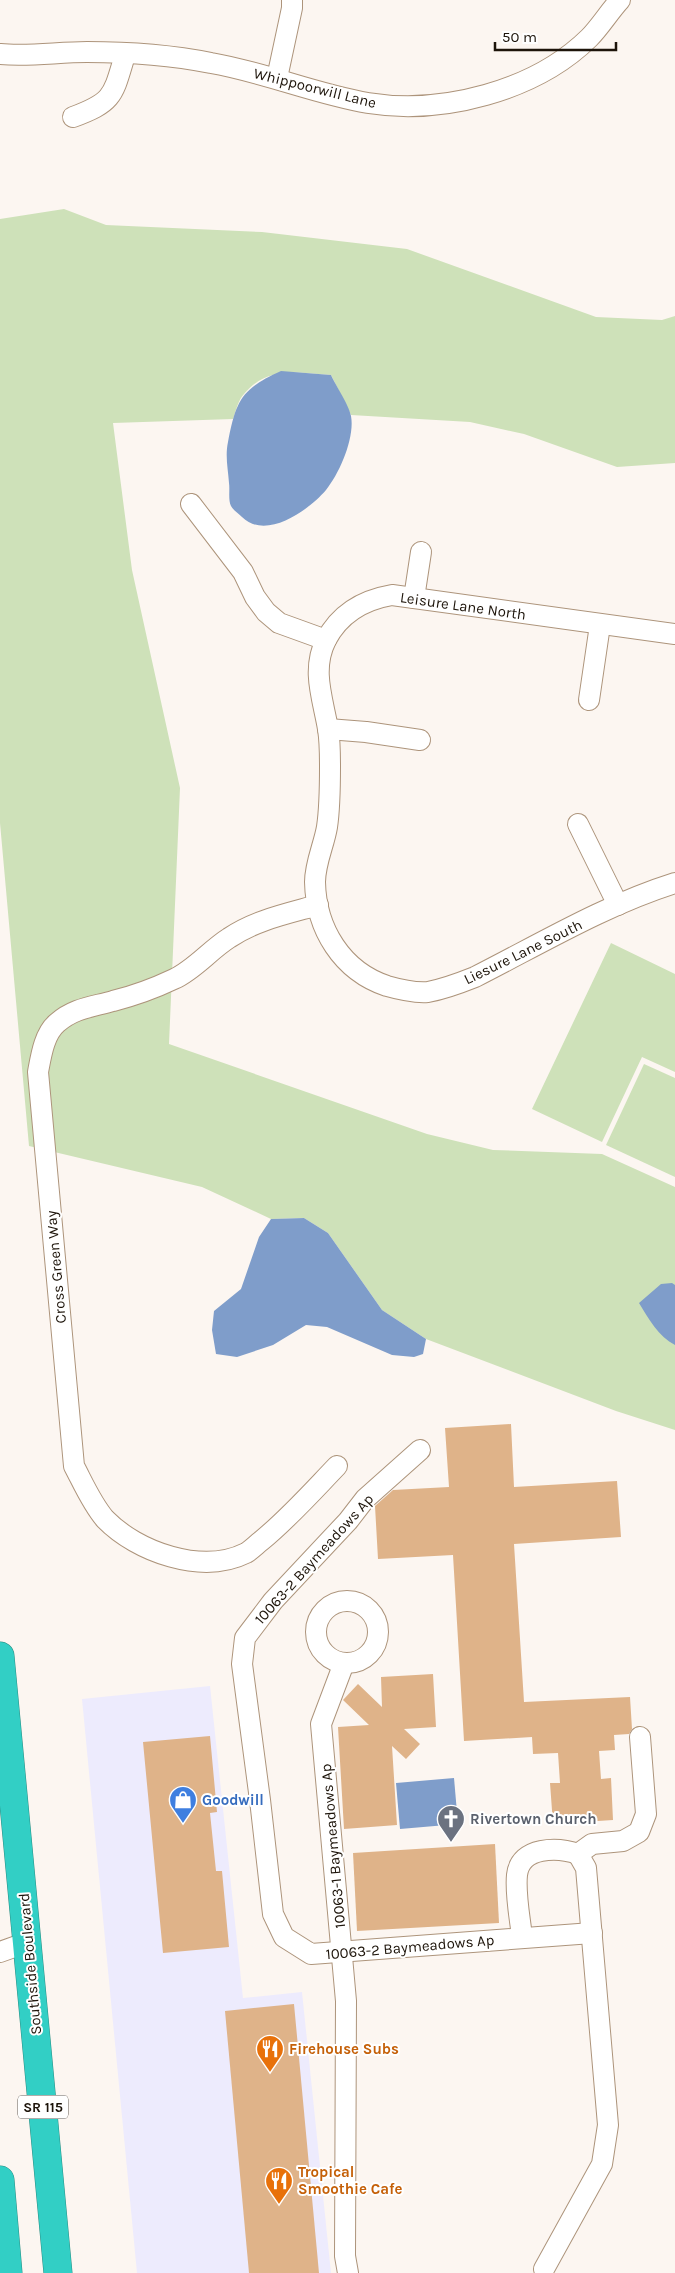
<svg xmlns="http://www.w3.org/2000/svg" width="675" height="2273" viewBox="0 0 675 2273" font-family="Karla,sans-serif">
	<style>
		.commercial { fill: #edebfd }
		.green { fill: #cee1b9 }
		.water { fill: #7f9dca }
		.building { fill: #dfb389 }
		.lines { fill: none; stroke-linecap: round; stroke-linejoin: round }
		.minor-casing { stroke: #ad947b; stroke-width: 22 }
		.highway-casing { stroke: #2b8e84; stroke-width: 29 }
		.minor { stroke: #fff; stroke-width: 20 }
		.highway { stroke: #32cfc5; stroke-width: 28 }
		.labels { text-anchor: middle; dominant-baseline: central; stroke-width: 4; stroke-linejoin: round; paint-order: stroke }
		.shield { fill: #fff; stroke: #615a54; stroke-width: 1 }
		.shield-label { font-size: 14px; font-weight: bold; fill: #1d140a }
		.street-label { font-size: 15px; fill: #1d140a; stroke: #fff }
		.shop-label { font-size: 15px; font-weight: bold; fill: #366cbe; stroke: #fff; text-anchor: start }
		.worship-label { font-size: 15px; font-weight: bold; fill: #5b616d; stroke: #fff; text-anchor: start }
		.food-label { font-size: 15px; font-weight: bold; fill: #c56008; stroke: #fff; text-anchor: start }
	</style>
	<rect width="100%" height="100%" fill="#fcf6f1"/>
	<polygon class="commercial" points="210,1686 243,1998 302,1992 331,2273 137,2273 82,1699"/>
	<g class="green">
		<path d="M 64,209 L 106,225 L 262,232 L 407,249 L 596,317 L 662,320 L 675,316 L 675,463 L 617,467 L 524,434 L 470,422 L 351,415 L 331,375 C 298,373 268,365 244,394 C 238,400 236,411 233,419 L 113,423 L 132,570 L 180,788 L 169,1044 L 427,1134 L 493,1150 L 602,1154 L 675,1187 L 675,1430 L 616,1411 L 426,1339 L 382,1310 L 328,1233 L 304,1218 L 271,1219 L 202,1187 L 29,1146 L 0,823 L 0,219 Z"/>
		<polygon points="611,943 675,974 675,1072 642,1057 602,1142 532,1109"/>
		<polygon points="644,1064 675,1078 675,1177 606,1145"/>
	</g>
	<g class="water">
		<path d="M 281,371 L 331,375 C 336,386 349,405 351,416 C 355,437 340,473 326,490 C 309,510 266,541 242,517 C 239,514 233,510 231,506 C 228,500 230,490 229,483 C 228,469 225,456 228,442 C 236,401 241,389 281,371 Z"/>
		<polygon points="304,1218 328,1233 382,1310 426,1339 423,1354 414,1357 392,1355 327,1327 306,1325 273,1345 237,1357 216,1354 212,1330 214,1311 241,1289 259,1237 271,1219"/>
		<path d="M 672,1283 L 675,1285 L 675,1345 C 659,1337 648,1318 639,1303 L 661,1284 Z"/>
		<polygon points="454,1778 458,1824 400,1829 396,1783"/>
	</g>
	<g class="building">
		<polygon points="511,1424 514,1487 617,1481 621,1537 514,1544 524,1702 630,1697 632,1729 629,1734 614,1735 615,1750 599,1751 601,1779 611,1778 613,1820 553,1824 550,1783 560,1783 558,1753 533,1754 532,1737 464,1741 453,1555 378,1559 375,1506 393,1490 449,1487 445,1428"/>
		<polygon points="433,1674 436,1727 404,1729 420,1744 406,1759 392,1746 397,1825 344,1829 338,1727 369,1725 343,1700 358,1684 382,1707 381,1677"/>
		<polygon points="210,1736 217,1812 210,1813 216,1871 222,1871 229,1947 163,1953 143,1742"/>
		<polygon points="495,1844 499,1923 357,1931 353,1853"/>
		<polygon points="294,2004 319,2273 249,2273 225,2011"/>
	</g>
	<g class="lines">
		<defs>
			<g id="minor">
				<path d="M 0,54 C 28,57 58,52 87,52 C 127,52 171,55 211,63 C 264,72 315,94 368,103 C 442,115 535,91 589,38 C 600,27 609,12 620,0"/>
				<polyline points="277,78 292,8 292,0"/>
				<path d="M 73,117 C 114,102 113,95 125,55"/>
				<polyline points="191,504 243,572 255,597 266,612 279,623 326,640"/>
				<polyline points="414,598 421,552"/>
				<path d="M 675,634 L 392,595 C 363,600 340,613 326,640 C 311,670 323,699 328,729 C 330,741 330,754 330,766 C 330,786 330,807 327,827 C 324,845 315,863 315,882 C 316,929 342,971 387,986 C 401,990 414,993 428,992 C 444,989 460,983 475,977 C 540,944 605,905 675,883"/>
				<polyline points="589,700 600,625"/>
				<polyline points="328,729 366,732 420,740"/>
				<polyline points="578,824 618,905"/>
				<path d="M 318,905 C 286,914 256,920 229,938 C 210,950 194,970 174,979 C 155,988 133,996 113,1001 C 92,1007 74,1008 57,1023 C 44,1034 41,1056 38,1072 L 74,1466 C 83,1483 92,1504 105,1519 C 137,1552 202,1575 246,1553 C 251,1550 256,1545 261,1541 C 288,1519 312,1492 337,1466"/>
				<polyline points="420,1450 365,1499 348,1521 273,1601 245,1638 242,1664 260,1800 273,1914 284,1937 311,1954 592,1933"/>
				<circle cx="347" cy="1632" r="31"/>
				<polyline points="344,1663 321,1724 346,2001 345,2256 348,2273"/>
				<path d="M 522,1937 C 520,1918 515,1894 517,1875 C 520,1846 558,1847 578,1854"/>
				<polyline points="0,1952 28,1942"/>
				<polyline points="544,2269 602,2164 608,2125 586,1868 578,1854 592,1844 623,1841 639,1832 646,1814 640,1737"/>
			</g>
			<g id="highway">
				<polyline points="0,1656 58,2273"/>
				<polyline points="0,2180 8,2273"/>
			</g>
		</defs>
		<use href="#minor" class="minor-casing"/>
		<use href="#highway" class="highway-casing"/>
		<use href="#minor" class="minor"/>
		<use href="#highway" class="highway"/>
	</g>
	<defs>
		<symbol id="shop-pin" viewBox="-11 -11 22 30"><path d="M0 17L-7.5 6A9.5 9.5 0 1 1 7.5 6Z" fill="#3f7fe0" stroke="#fff"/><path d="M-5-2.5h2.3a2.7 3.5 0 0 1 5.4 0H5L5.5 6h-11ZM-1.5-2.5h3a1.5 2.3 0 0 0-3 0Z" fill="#fff"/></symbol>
		<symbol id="church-pin" viewBox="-11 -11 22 30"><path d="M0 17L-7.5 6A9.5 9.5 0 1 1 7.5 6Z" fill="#6b7280" stroke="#fff"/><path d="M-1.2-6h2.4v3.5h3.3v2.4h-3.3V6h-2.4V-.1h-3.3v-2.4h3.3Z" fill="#fff"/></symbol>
		<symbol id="restaurant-pin" viewBox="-11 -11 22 30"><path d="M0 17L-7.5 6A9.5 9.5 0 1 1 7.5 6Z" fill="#e8710a" stroke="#fff"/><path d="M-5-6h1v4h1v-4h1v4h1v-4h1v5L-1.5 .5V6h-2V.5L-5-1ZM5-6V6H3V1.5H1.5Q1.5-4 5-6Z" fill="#fff"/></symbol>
	</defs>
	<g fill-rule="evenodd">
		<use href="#shop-pin" x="167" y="1784" width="32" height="43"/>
		<use href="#church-pin" x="435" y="1803" width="32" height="43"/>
		<use href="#restaurant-pin" x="254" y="2033" width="32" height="43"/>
		<use href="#restaurant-pin" x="263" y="2165" width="32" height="43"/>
	</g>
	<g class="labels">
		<rect class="shield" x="18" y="2095.5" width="50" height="23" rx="4"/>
		<g class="shield-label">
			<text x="43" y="2107">SR 115</text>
		</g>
		<g class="street-label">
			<text transform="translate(315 88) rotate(14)">Whippoorwill Lane</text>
			<text transform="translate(463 606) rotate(8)">Leisure Lane North</text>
			<text transform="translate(523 952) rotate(-26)">Liesure Lane South</text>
			<text transform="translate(56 1267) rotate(-95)">Cross Green Way</text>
			<text transform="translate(314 1559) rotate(-48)">10063-2 Baymeadows Ap</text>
			<text transform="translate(333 1846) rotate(-95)">10063-1 Baymeadows Ap</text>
			<text transform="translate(410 1947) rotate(-5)">10063-2 Baymeadows Ap</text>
			<text transform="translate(30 1964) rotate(-95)">Southside Boulevard</text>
		</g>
		<g class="shop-label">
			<text x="202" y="1800">Goodwill</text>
		</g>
		<g class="worship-label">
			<text x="470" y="1819">Rivertown Church</text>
		</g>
		<g class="food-label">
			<text x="289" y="2049">Firehouse Subs</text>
			<text x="298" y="2172">Tropical<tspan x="298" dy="17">Smoothie Cafe</tspan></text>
		</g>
	</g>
	<path d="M495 42v8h121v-8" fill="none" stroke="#1d140a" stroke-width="2.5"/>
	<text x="502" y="42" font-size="15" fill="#1d140a" stroke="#ffffff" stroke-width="4" paint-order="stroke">50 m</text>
</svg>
